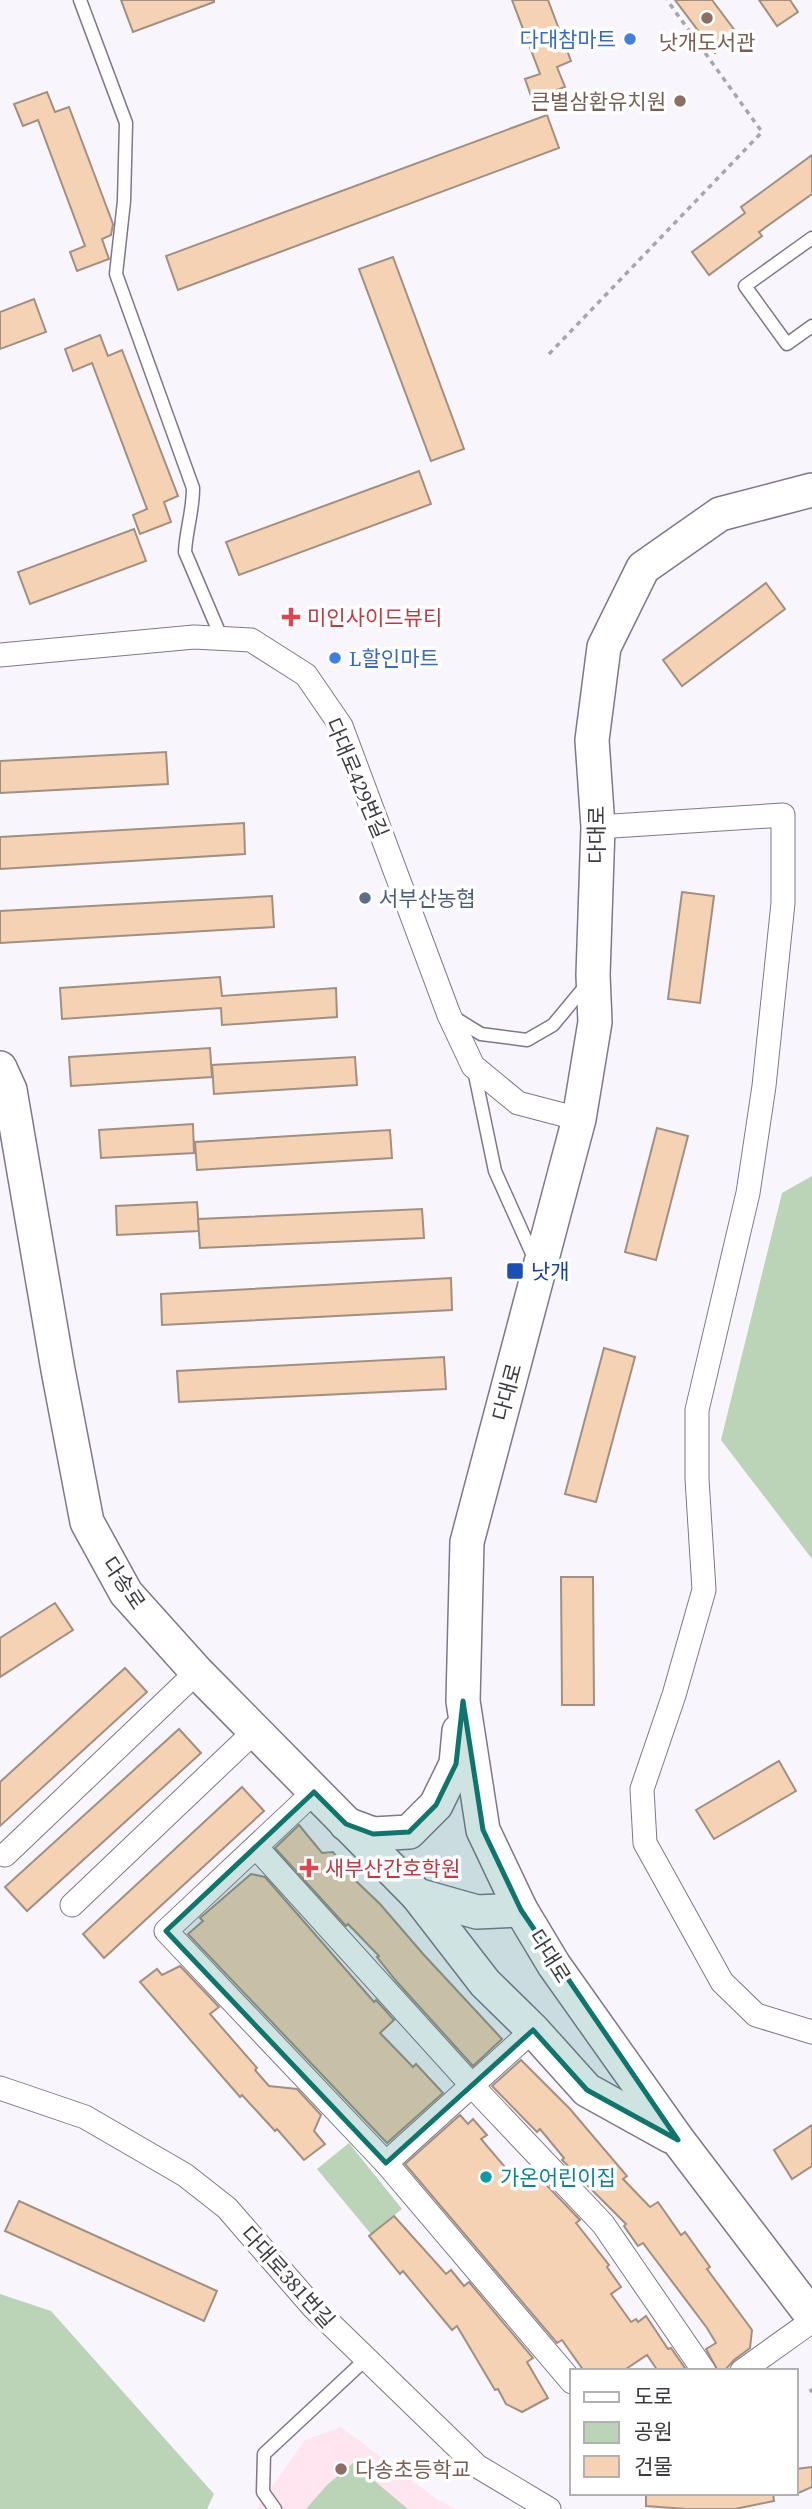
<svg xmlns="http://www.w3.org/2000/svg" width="812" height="2509" viewBox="0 0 812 2509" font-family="'Source Serif 4','Noto Sans KR',serif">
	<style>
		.education { fill: #fee5ef }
		.green { fill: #bbd4b7 }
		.building { fill: #f5d2b4; stroke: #a19081; stroke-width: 2 }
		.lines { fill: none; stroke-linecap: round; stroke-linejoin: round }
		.service-casing { stroke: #80778a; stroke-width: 15 }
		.minor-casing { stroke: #80778a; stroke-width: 25 }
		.secondary-casing { stroke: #80778a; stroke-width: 36 }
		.path { stroke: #a9a5ad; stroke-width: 3.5; stroke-dasharray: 5 5; stroke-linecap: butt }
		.service { stroke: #fff; stroke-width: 12 }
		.minor { stroke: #fff; stroke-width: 23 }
		.secondary { stroke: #fff; stroke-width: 33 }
		.marked { fill: #0f766e; fill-opacity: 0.2; stroke: #0f766e; stroke-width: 5; stroke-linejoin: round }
		.education-dot { fill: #8d6e63; stroke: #fff; stroke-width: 2.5 }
		.shop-dot { fill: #3f7fe0; stroke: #fff; stroke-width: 2.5 }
		.health-dot { fill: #e0444e; stroke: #fff; stroke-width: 2.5 }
		.service-dot { fill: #5c6f8a; stroke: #fff; stroke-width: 2.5 }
		.transit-dot { fill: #1a4fb4; stroke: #fff; stroke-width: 2.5 }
		.culture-dot { fill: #0f9aa8; stroke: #fff; stroke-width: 2.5 }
		.labels { text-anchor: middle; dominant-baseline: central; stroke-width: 7; stroke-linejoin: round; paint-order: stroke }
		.shop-label { font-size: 21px; fill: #366cbe; stroke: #fff; text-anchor: end }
		.education-label { font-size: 21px; fill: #785e54; stroke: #fff }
		.health-label { font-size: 21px; fill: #be3a42; stroke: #fff; text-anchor: start }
		.street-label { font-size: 21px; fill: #3e3a42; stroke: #fff }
		.service-label { font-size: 21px; fill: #4e5e75; stroke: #fff; text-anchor: start }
		.transit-label { font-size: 21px; fill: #164399; stroke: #fff; text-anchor: start }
		.culture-label { font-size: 21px; fill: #0d838f; stroke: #fff; text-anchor: start }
	</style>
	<rect width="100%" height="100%" fill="#f9f5fd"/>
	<polygon class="education" points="341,2427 435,2498 456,2509 256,2509 305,2440"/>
	<g class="green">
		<polygon points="812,1176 812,1559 721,1440 782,1193"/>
		<polygon points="349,2143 402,2209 371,2234 317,2169"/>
		<polygon points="0,2294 51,2311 214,2494 207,2509 0,2509"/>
		<polygon points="353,2463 408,2509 306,2509 327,2485"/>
	</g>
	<g class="building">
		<polygon points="121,0 214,0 214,2 133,32"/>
		<polygon points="512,0 548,0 571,61 557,67 565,87 532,99 525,79 540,74"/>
		<polygon points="675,0 712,0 739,36 715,53"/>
		<polygon points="759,0 790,0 798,12 777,26"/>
		<polygon points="47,92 55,112 69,107 113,224 111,235 102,239 109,259 77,271 70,252 85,246 38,120 23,126 14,104"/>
		<polygon points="547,115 559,148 178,290 166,256"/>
		<polygon points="812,155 812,194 759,232 762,236 709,275 692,252 745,213 741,207"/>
		<polygon points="393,257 464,449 431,461 359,269"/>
		<polygon points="34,299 46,332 0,349 0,312"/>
		<polygon points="100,335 108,356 122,350 178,496 164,502 171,522 140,534 133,515 147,509 92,363 73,371 65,349"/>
		<polygon points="419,471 431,504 239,575 226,542"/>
		<polygon points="134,529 146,561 30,604 18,572"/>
		<polygon points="766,583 785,609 682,686 663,660"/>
		<polygon points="166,752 168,784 0,793 0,761"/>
		<polygon points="244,823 245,854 0,869 0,837"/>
		<polygon points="682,892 714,896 700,1003 668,999"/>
		<polygon points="272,896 274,927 0,943 0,911"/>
		<polygon points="220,977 222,996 336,988 337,1017 222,1025 221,1008 62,1019 60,988"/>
		<polygon points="210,1048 212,1077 71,1086 69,1057"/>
		<polygon points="355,1057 357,1085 214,1094 212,1065"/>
		<polygon points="193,1124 194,1153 101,1158 99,1130"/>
		<polygon points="657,1128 688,1136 656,1260 625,1252"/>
		<polygon points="390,1130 392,1158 197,1170 195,1142"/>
		<polygon points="197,1202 199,1231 117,1235 116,1206"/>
		<polygon points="422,1209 424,1238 200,1248 198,1219"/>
		<polygon points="451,1278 452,1310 162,1325 161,1294"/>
		<polygon points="604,1348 635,1357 596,1502 565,1494"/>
		<polygon points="444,1357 446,1389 179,1402 177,1371"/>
		<polygon points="561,1577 593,1577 594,1705 562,1705"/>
		<polygon points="55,1603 73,1630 0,1677 0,1638"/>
		<polygon points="125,1668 147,1692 0,1826 0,1782"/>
		<polygon points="179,1729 201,1753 27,1911 5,1887"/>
		<polygon points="779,1761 796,1791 714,1839 696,1810"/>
		<polygon points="242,1787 264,1811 104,1958 83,1934"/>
		<polygon points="299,1825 322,1853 333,1852 356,1881 380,1904 424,1955 502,2039 473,2066 397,1982 377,1957 379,1956 348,1924 346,1926 275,1848"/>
		<polygon points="251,1874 265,1877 374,2002 376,2000 394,2020 380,2033 413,2067 416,2064 443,2093 387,2143 188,1934 203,1921 200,1918"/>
		<polygon points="180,1966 219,2007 210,2014 257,2068 255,2070 269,2086 297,2089 321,2115 314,2131 325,2144 304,2160 277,2129 275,2131 242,2095 240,2097 140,1982 157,1969 162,1975"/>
		<polygon points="521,2060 570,2109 627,2176 623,2179 650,2207 658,2202 681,2235 685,2232 710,2267 707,2269 752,2330 750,2348 734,2360 724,2371 718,2371 706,2349 716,2343 707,2328 643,2243 638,2246 624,2226 626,2224 562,2160 564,2158 540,2129 537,2132 492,2086"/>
		<polygon points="460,2115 468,2124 473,2119 487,2135 481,2139 516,2180 522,2174 526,2178 529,2176 532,2179 537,2175 580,2220 576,2223 609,2265 607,2267 621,2287 611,2294 631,2322 636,2319 638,2322 646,2316 668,2349 671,2348 687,2371 658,2371 647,2355 623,2371 584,2371 562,2340 557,2343 405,2164"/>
		<polygon points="812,2125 812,2166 792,2179 774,2150"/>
		<polygon points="19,2201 217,2291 204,2321 5,2231"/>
		<polygon points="394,2216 446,2274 451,2270 464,2286 469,2282 533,2358 527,2362 548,2398 522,2412 506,2404 498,2389 495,2390 457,2326 452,2330 403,2271 400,2274 369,2236"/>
		<polygon points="812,2467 812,2487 796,2494 796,2469"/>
		<polygon points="646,2493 773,2493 774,2501 735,2509 686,2509 646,2506"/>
	</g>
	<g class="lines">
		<defs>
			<g id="service">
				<path d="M 80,0 L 126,123 L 124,201 L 116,274 L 193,488 C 193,512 186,530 185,552 L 222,639"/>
				<polyline points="812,238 745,286 787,344 812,326"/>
				<polyline points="455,1018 481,1034 527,1040 553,1025 587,984"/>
				<polyline points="474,1070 495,1171 534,1258"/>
				<polyline points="275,2509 263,2492 264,2454 366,2359"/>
			</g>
			<g id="minor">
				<polyline points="0,655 194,637 251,640 306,675 341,726 449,1015 473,1066 518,1103 579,1119"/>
				<polyline points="598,827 783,815 783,903 764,1086 748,1193 697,1410 697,1479 704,1590 674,1695 642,1789 645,1843 722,1982 756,2015 812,2032"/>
				<polyline points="314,1792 166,1931 386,2163 572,2382"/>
				<polyline points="256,1847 477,2091 603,2224 704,2371"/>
				<polyline points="5,1855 197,1672"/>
				<polyline points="72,1905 255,1731"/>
				<polyline points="0,2088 85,2117 185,2175 227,2208 313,2307 477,2466 549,2509"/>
				<polyline points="386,2163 533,2030"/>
				<polyline points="742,2371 812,2321"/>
			</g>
			<g id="secondary">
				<polyline points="812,490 720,514 643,568 604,647 592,740 598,827 593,975 595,1022 579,1119 467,1542 463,1701 483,1830 521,1910 554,1965 678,2140 812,2316"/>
				<polyline points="0,1068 10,1090 58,1370 87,1522 126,1593 197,1672 417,1895 477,1912 521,1910"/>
				<polyline points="346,1824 373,1834 409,1832 436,1805 456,1764 459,1731"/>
				<polyline points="417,1895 485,1983 533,2030 587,2090 670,2136"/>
			</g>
		</defs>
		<use href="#service" class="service-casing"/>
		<use href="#minor" class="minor-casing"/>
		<use href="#secondary" class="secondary-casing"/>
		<g class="path">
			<polyline points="549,354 762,132 667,0"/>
			<polyline points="810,2389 812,2392"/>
		</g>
		<use href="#service" class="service"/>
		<use href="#minor" class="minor"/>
		<use href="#secondary" class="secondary"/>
	</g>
	<path class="marked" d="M 463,1701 L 483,1830 L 521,1910 L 678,2140 L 587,2090 L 533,2030 L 386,2163 L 166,1931 L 314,1792 L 346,1824 L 373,1834 L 409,1832 L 436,1805 L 456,1764 Z"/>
	<g class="education-dot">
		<circle cx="707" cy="18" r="7"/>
		<circle cx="680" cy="101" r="7"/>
		<circle cx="341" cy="2469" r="7"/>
	</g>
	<g class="shop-dot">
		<circle cx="630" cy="39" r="7"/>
		<circle cx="335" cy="658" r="7"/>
	</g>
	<g class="health-dot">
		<path d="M287.5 606.5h7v7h7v7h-7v7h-7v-7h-7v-7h7z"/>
		<path d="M305.5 1857.5h7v7h7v7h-7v7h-7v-7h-7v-7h7z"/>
	</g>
	<circle class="service-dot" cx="365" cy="898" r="7"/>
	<rect class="transit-dot" x="506" y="1262" width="18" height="18" rx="3.5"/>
	<circle class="culture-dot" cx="486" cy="2177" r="7"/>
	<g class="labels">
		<g class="shop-label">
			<text x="616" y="39">다대참마트</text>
			<text x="349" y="658" text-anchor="start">L할인마트</text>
		</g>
		<g class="education-label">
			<text x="707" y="42">낫개도서관</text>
			<text x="666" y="101" text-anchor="end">큰별삼환유치원</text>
			<text x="355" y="2469" text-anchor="start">다송초등학교</text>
		</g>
		<g class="health-label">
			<text x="307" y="617">미인사이드뷰티</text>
			<text x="325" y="1868">새부산간호학원</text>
		</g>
		<g class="street-label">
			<text transform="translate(357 778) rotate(67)">다대로429번길</text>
			<text transform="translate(596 835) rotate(-90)">다대로</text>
			<text transform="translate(507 1392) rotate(-75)">다대로</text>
			<text transform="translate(124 1583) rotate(56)">다송로</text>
			<text transform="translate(550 1956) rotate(58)">다대로</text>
			<text transform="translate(288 2277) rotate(48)">다대로381번길</text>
		</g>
		<g class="service-label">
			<text x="379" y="898">서부산농협</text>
		</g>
		<g class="transit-label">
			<text x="531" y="1271">낫개</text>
		</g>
		<g class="culture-label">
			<text x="500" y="2177">가온어린이집</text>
		</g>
	</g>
	<rect x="570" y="2369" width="228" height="126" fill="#ffffff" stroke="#b2b0b3" stroke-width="2"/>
	<rect x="584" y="2392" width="35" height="10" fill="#ffffff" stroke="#b2b0b3" stroke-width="2"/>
	<text x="634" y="2404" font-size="21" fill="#3e3a42">도로</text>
	<rect x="584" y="2422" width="35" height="21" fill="#bbd4b7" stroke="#b2b0b3" stroke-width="2"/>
	<text x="634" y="2439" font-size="21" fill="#3e3a42">공원</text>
	<rect x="584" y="2456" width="35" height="21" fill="#f5d2b4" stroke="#b2b0b3" stroke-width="2"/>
	<text x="634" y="2474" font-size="21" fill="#3e3a42">건물</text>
</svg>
